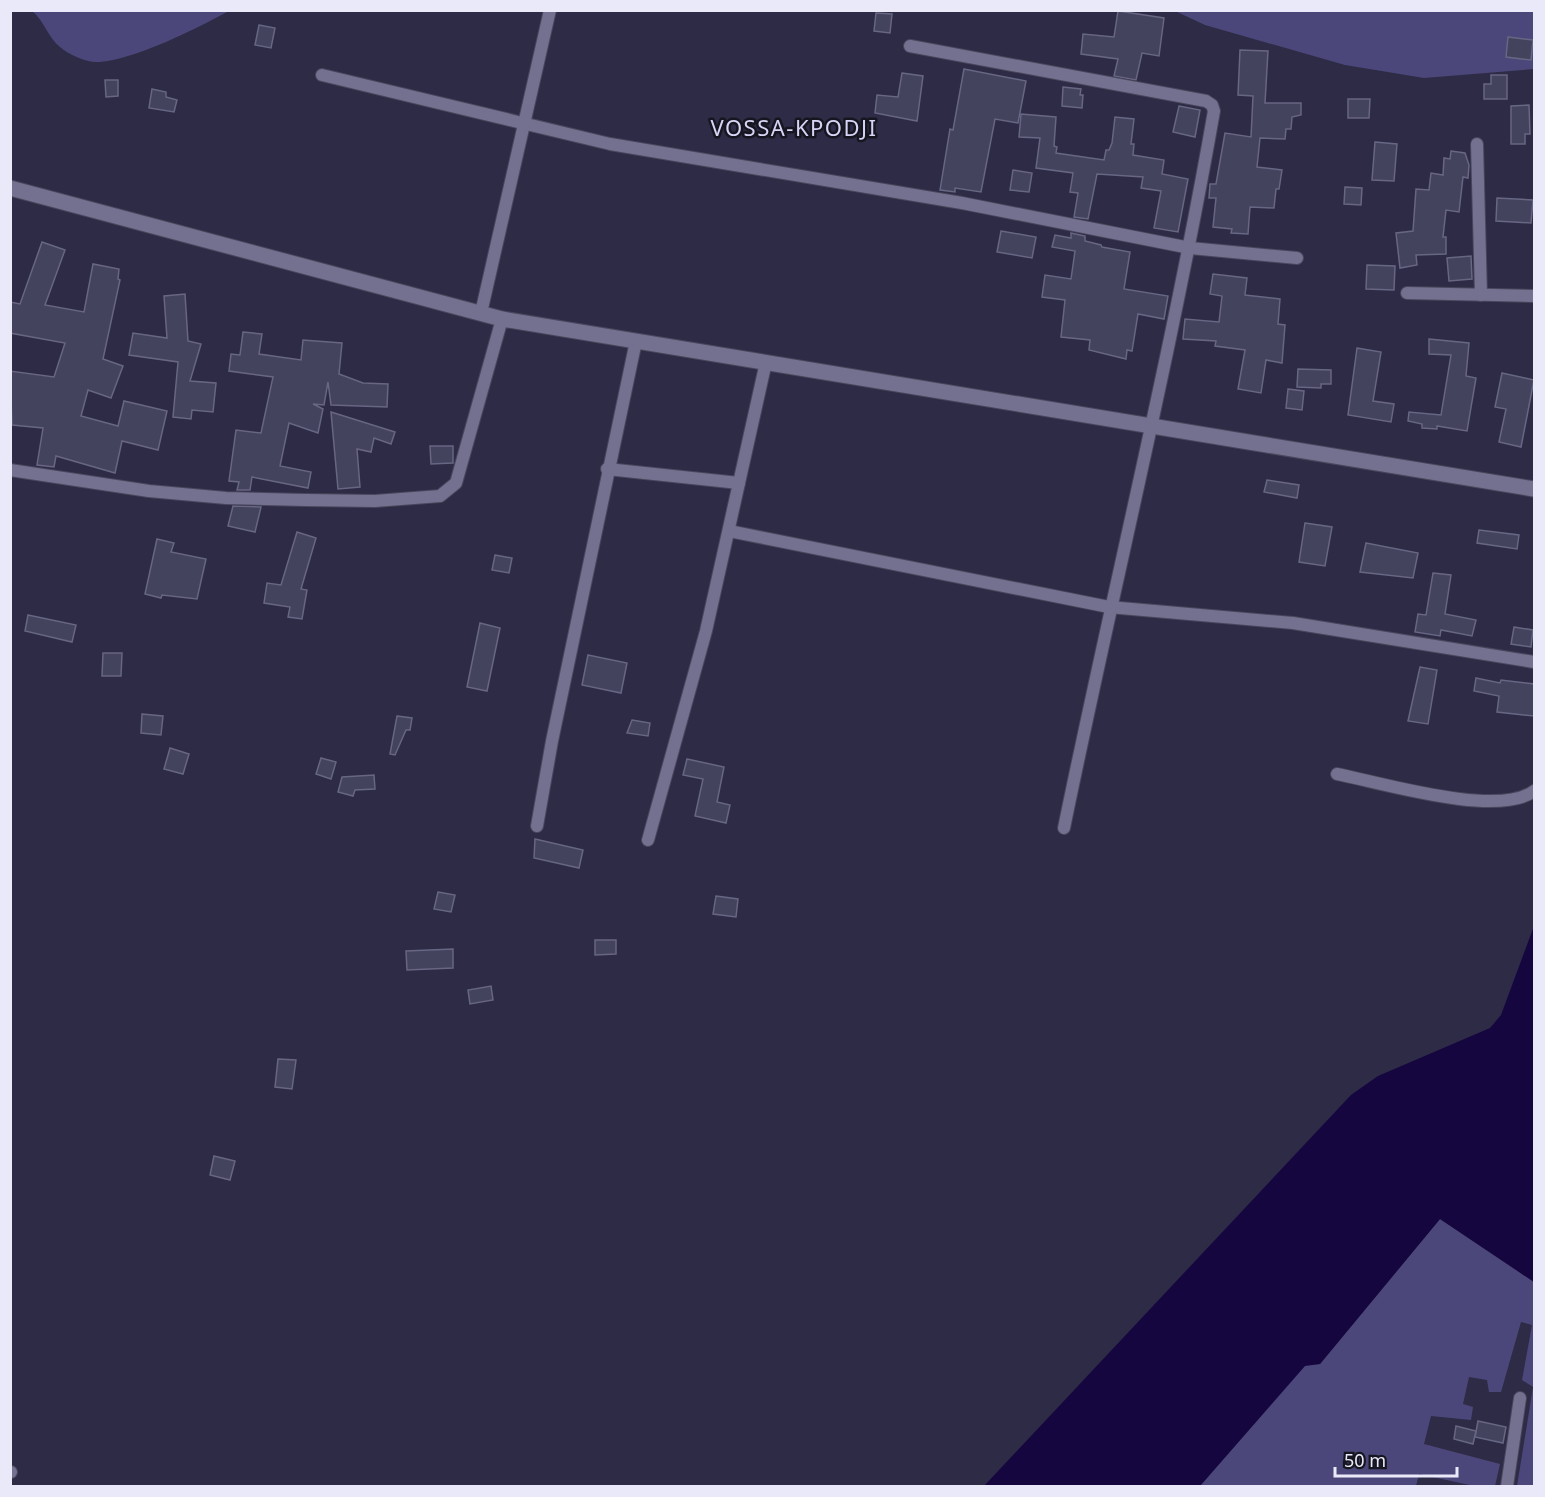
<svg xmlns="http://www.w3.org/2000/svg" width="1545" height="1497" viewBox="0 0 1545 1497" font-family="'Noto Sans',sans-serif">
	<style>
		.green { fill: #4c477a }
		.water { fill: #160640 }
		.building { fill: #44435e; stroke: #676683; stroke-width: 1.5 }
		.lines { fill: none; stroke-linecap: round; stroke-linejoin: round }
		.minor-casing { stroke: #49465d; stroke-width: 14 }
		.tertiary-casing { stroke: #49465d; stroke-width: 17 }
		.minor { stroke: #73718f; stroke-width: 12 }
		.tertiary { stroke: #73718f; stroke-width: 15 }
		.labels { text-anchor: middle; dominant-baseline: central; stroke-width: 5; stroke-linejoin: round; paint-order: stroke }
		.neighbourhood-label { font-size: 22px; letter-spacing: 1.5px; fill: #d6d5f6; stroke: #161621 }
	</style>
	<rect width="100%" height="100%" fill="#2d2b45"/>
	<g class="green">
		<path d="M 32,11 L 229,11 C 195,29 137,59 99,62 C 87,63 69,55 60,47 C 48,38 44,20 32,11 Z"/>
		<polygon points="1175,11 1534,11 1534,69 1424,78 1345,65 1205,25"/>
		<polygon points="1440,1219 1534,1282 1534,1486 1517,1486 1533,1387 1522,1380 1532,1325 1521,1322 1501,1392 1489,1392 1487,1380 1469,1377 1463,1404 1473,1407 1471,1420 1431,1416 1424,1444 1500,1464 1495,1486 1474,1486 1419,1474 1416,1486 1200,1486 1305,1365 1320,1364"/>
	</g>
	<polygon class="water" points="1534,926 1534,1282 1440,1219 1320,1364 1305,1366 1200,1486 984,1486 1351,1095 1378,1076 1490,1028 1501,1015"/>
	<g class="building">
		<polygon points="1118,11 1164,18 1159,56 1142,53 1136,80 1114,76 1118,59 1081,54 1083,34 1114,37"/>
		<polygon points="876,13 892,14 890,33 874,31"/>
		<polygon points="259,25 275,28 271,48 255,45"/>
		<polygon points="1508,37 1533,40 1531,60 1506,57"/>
		<polygon points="1240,50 1268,51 1265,103 1301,103 1301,115 1292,117 1291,129 1286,129 1285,139 1260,138 1257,167 1282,170 1279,189 1276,189 1274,208 1250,207 1248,234 1231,233 1232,229 1213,227 1216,198 1209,198 1210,184 1216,184 1225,133 1251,137 1253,96 1238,95"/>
		<polygon points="964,69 1026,81 1018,123 995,119 981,192 955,188 955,192 940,190 950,129 953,130"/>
		<polygon points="902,73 923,76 917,121 875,113 877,95 898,97"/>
		<polygon points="1491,75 1507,75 1507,99 1484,99 1484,84 1491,84"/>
		<polygon points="105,80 118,80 118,96 106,97"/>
		<polygon points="1063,87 1081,89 1080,95 1083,95 1082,108 1062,106"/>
		<polygon points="152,89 166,92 166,97 177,100 174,112 149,108"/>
		<polygon points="1348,99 1370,99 1369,118 1348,118"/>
		<polygon points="1529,105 1530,134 1525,134 1525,144 1511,144 1511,106"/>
		<polygon points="1179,106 1200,110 1195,137 1173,132"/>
		<polygon points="1021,114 1056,117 1054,146 1057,147 1056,153 1104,160 1106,150 1109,150 1112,143 1115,117 1134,119 1131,144 1134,144 1133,155 1164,160 1162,174 1188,179 1178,232 1154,228 1161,191 1141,188 1143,177 1097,174 1088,219 1074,217 1078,193 1070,192 1073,173 1036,168 1040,138 1019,137"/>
		<polygon points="1375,142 1397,144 1394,181 1372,180"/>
		<polygon points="1451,151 1465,153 1469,165 1468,178 1463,177 1459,212 1446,210 1443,237 1446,237 1446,254 1416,255 1417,265 1400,268 1396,233 1413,231 1416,189 1429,190 1431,173 1443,175 1444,158 1450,159"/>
		<polygon points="1013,170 1032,173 1029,192 1010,190"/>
		<polygon points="1345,187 1362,188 1361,205 1344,204"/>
		<polygon points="1497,198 1533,200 1531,223 1496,221"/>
		<polygon points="1001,231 1036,237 1032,258 997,252"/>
		<polygon points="1071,233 1085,236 1085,241 1101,245 1102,247 1130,252 1124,289 1168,296 1164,319 1138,314 1132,351 1127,350 1126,359 1089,350 1090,340 1061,337 1065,300 1042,297 1045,275 1071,279 1075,251 1052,247 1055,235 1071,238"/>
		<polygon points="42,242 65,250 45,305 84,312 93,264 119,269 118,279 120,280 103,359 123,366 111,398 88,390 81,416 118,426 124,401 167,411 158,450 122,441 115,473 56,456 54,467 37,465 43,428 12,425 10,371 54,377 65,343 10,333 10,302 20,304"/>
		<polygon points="1471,256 1472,279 1449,281 1447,258"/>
		<polygon points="1367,265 1395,266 1394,290 1366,289"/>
		<polygon points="1213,274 1247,278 1245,295 1280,299 1278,324 1285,325 1282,363 1266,360 1261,393 1238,389 1245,350 1215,346 1216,341 1183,339 1185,319 1219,322 1222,296 1210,294"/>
		<polygon points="185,294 188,341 201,344 190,381 216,383 213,412 192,410 191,419 173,417 178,362 129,355 133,333 167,338 164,296"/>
		<polygon points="243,332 262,334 259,354 301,360 303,340 342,343 339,374 363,383 388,384 387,407 331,405 328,382 324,405 313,404 323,409 318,433 289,423 280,466 311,472 308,488 252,477 250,490 237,490 239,482 229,481 236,430 261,433 273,377 229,371 231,354 240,355"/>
		<polygon points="1429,339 1469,343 1466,376 1476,378 1467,431 1437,426 1437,429 1422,428 1422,424 1408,421 1409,412 1441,415 1451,355 1429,354"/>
		<polygon points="1357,348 1381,352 1373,401 1394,404 1391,422 1348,415"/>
		<polygon points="1298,369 1331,370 1331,384 1321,384 1321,388 1297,387"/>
		<polygon points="1502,373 1534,380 1521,447 1499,442 1506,409 1495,407"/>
		<polygon points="1288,389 1304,391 1302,410 1286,408"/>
		<polygon points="331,412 395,432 391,444 374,438 371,452 357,449 360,487 338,489"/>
		<polygon points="430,446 453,446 453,463 431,464"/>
		<polygon points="1267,480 1299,485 1297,498 1264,492"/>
		<polygon points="233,506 261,507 255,532 228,526"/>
		<polygon points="1305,523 1332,527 1325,566 1299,562"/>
		<polygon points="1479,530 1519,535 1517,549 1477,543"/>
		<polygon points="297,532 316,538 301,589 307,590 302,619 288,617 290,607 264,603 267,583 281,585"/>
		<polygon points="157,539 174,543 171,552 206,559 197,599 162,595 161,598 145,594"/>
		<polygon points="1366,543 1418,553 1413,578 1360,572"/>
		<polygon points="495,555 512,558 509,573 492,570"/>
		<polygon points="1433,573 1451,575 1445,614 1476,620 1472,636 1441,630 1440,636 1415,632 1418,614 1426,615"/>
		<polygon points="28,615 76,625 72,642 25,631"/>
		<polygon points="480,623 500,628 487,691 467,687"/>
		<polygon points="1514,627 1533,630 1531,647 1511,644"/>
		<polygon points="103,653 122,653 121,676 102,676"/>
		<polygon points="588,655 627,663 621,693 582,685"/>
		<polygon points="1420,667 1437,670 1428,724 1408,721"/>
		<polygon points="1476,678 1500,683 1501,680 1534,684 1534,716 1497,712 1499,696 1474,691"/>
		<polygon points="142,714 163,716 161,735 141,733"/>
		<polygon points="397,716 412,718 410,730 406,730 395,755 390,754"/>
		<polygon points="632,720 650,723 648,736 627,733"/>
		<polygon points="170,748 189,754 183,774 164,769"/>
		<polygon points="321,758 336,762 331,779 316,774"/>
		<polygon points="687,759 724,767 717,802 730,805 726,823 695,816 703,779 683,775"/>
		<polygon points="374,775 375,789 355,790 353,796 338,792 342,777"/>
		<polygon points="535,839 583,850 579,868 534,858"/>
		<polygon points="438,892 455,895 451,912 434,909"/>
		<polygon points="716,896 738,899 736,917 713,914"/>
		<polygon points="595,940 616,940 616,954 595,955"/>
		<polygon points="453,949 453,968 407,970 406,951"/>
		<polygon points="491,986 493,1000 470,1004 468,990"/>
		<polygon points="278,1059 296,1060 292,1089 275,1087"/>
		<polygon points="214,1156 235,1161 230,1180 210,1175"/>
		<polygon points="1478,1421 1506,1427 1503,1443 1475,1437"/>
		<polygon points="1456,1426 1476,1431 1473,1444 1454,1439"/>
	</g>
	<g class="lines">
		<defs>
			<g id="minor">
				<path d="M 910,46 L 1206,101 L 1212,105 L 1214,111 C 1172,352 1113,589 1064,828"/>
				<polyline points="322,75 610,144 962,203 1190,248 1297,258"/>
				<polyline points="1477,144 1481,295"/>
				<polyline points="1407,293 1534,296"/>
				<polyline points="481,313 550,10"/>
				<polyline points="607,469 739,483"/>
				<polyline points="10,470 149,491 226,498 305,500 375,501 440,496 456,483 502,319"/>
				<polyline points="729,531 1109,607 1293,623 1534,662"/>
				<path d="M 1337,774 C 1382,783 1498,818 1534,791"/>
				<polyline points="537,826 552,741 636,341"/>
				<polyline points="648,840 706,631 766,362"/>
				<polyline points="10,1472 11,1472"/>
				<polyline points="1507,1486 1520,1398"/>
			</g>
			<polyline id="tertiary" points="10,188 502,319 1534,489"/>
		</defs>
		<use href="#minor" class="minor-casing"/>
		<use href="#tertiary" class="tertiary-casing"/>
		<use href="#minor" class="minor"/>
		<use href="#tertiary" class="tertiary"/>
	</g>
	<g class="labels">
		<g class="neighbourhood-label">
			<text x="794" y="127">VOSSA-KPODJI</text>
		</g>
	</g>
	<rect width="1545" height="1497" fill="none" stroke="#e9e9fa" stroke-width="24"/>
	<path d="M1335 1467v9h122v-9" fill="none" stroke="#e9e9fa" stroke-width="3"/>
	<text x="1344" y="1467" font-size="18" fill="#e9e9fa" stroke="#161621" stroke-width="4.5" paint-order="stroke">50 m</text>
</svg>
